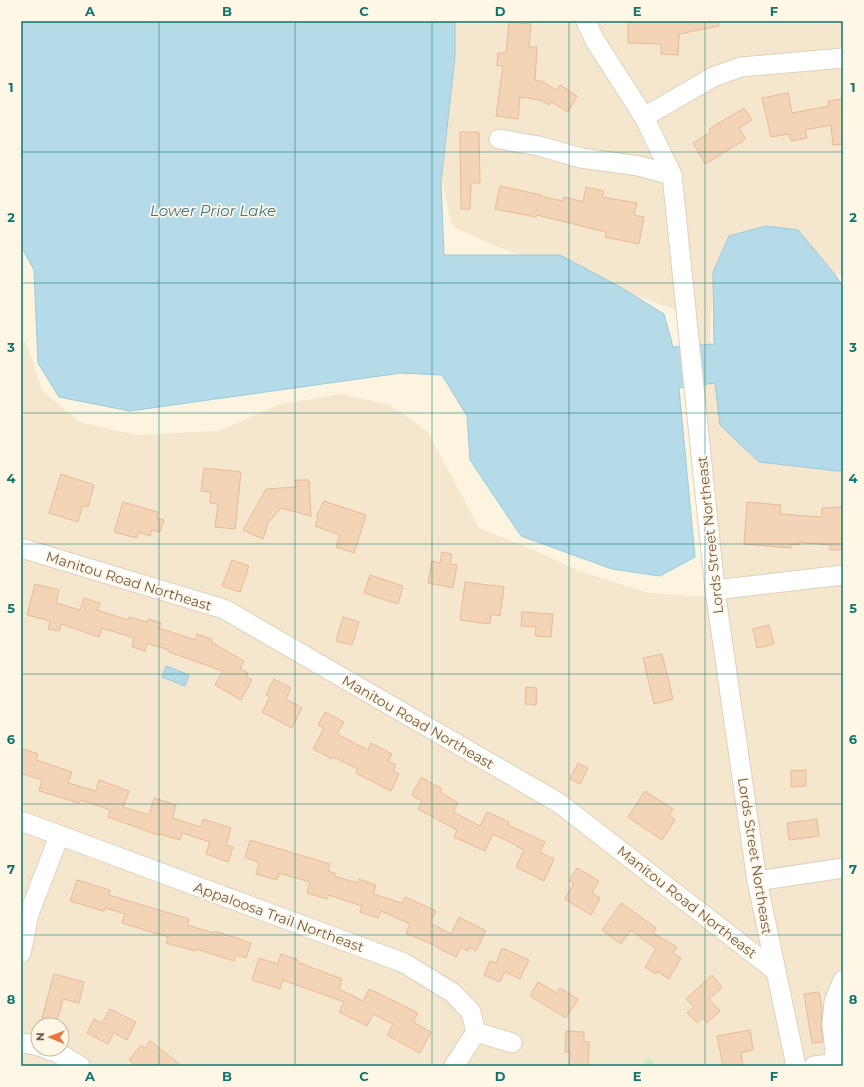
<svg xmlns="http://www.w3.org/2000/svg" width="864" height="1087" viewBox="0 0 864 1087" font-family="Montserrat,sans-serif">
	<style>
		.residential { fill: #f5e6ce; fill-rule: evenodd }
		.green { fill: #cceabe }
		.water { fill: #b4dbe7; stroke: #9acad9 }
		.building { fill: #f3d4b6; stroke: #e6bb96 }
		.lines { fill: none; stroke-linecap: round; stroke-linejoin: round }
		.minor-casing { stroke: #e1d0bb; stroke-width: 21 }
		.minor { stroke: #fff; stroke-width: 19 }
		.grid { fill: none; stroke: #0f766e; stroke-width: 1; stroke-opacity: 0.55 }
		.labels { text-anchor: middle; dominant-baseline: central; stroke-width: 3.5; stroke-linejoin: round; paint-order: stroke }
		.street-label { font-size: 14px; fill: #745a46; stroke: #fff7e6 }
		.water-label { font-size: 15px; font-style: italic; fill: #407689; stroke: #fff7e6 }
		.neatline { fill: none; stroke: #0f766e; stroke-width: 1.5 }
		.grid-label { font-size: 13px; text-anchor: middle; font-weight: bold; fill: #0f766e }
	</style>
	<rect width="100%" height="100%" fill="#fdf4e0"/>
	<path class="residential" d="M 452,21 L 843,21 L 843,276 L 733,236 L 714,270 L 710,337 L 715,388 L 729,428 L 756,456 L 789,466 L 843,471 L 843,1066 L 21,1066 L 21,339 L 26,343 L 42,390 L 80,422 L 135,435 L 218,431 L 281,404 L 341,394 L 390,405 L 428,432 L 479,528 L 527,547 L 579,571 L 649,593 L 708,597 L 676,310 L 490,244 L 452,226 L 437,159 ZM 38,1025 L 62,1025 L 62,1049 L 38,1049 Z"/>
	<polygon class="green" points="649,1057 656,1066 641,1066"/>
	<g class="water">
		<polygon points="21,21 455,21 455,56 441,182 444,255 560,255 622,288 664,314 673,347 714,344 713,272 729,236 766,226 798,230 837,277 843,288 843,470 838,471 759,462 720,425 715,383 679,388 695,557 660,576 612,569 521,536 470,460 467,416 442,375 401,373 130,411 59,397 38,363 34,270 21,246"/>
		<polygon points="166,666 189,675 185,686 162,677"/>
	</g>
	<g class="building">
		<polygon points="628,21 718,21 719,26 679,34 678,55 661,54 661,44 628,43"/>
		<polygon points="509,22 531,24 529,47 537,47 535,81 542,81 556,90 560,85 577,96 568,112 551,102 549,105 540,100 520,97 518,119 496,116 503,66 497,66 498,53 506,53"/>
		<polygon points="788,93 792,113 829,106 828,101 843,99 843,144 833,145 831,125 805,130 807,138 791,141 789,134 771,137 762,98"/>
		<polygon points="744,108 752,120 739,128 746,139 705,164 693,143 711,132 709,129"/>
		<polygon points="460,132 479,132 480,183 471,183 470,209 461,209"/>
		<polygon points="500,186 541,195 540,196 563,201 564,197 583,202 586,187 604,191 602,197 637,203 634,215 644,217 639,244 605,237 606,232 537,215 536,217 495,209"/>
		<polygon points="204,468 241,472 235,529 215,527 218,504 210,503 211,492 201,491"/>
		<polygon points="61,474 94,485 88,507 83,505 78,522 49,513"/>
		<polygon points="295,480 309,480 311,516 281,508 268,523 263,539 243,530 266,489 296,487"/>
		<polygon points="324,501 366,515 354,553 336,547 340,535 315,526 318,517 316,517"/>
		<polygon points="123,502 158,512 156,518 164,520 160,532 151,530 150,536 139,532 137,538 114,532"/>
		<polygon points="747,502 781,505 780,514 822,517 822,508 843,507 843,550 830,550 830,545 799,542 799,545 791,544 791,548 744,544"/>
		<polygon points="442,552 452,554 450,564 457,565 453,588 428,583 432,561 440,563"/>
		<polygon points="232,560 249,566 240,592 222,586"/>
		<polygon points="370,575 403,586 398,604 364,593"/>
		<polygon points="465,582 504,587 500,616 491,614 490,624 460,620"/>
		<polygon points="35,584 59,590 56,603 80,610 84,598 100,603 97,610 128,620 129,617 147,622 148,619 161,623 159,628 195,640 197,634 212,639 211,642 244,661 240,669 248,673 246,676 252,680 241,700 215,685 223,671 169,652 169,650 147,643 145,651 132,647 134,638 102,628 99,637 61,624 59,631 48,629 50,621 27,615"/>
		<polygon points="522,612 553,614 551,637 535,636 536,627 521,626"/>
		<polygon points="343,617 359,622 352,645 336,641"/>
		<polygon points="769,625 774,644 757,648 753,629"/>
		<polygon points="662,654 673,699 654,704 643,658"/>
		<polygon points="274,679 291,688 286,699 302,708 292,728 262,712 270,697 266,695"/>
		<polygon points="526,687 537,688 536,705 525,704"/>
		<polygon points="325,712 344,722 337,734 368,750 371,743 392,754 388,761 396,765 393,771 399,774 391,791 356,773 358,769 333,757 332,759 313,749 324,728 318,725"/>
		<polygon points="21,748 38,754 36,760 72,772 68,783 96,791 99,780 129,791 123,807 149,815 154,798 176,805 172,818 201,827 203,819 231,828 226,845 233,847 228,862 206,854 210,842 182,833 180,840 159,834 158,835 108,817 110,810 81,800 79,803 39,791 42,780 21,773"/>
		<polygon points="578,763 588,768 580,784 570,779"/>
		<polygon points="806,770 806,786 791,787 791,771"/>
		<polygon points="421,777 442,789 440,792 458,803 453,812 480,826 487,812 509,822 508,825 545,842 540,852 554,859 544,881 516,867 524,850 517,847 518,846 493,834 485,851 454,837 457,830 418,809 422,801 412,795"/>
		<polygon points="645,791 673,809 669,815 675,820 662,840 628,817"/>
		<polygon points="817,819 819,836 789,840 787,823"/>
		<polygon points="250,840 330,864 328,871 335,873 334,876 357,883 359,879 376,885 373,894 402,903 405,897 436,911 430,923 451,934 459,917 486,931 476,951 469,947 468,951 461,947 456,957 438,948 438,947 406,933 410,924 381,911 378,918 360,912 362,906 329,895 327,899 307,893 310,882 279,873 277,880 256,874 259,862 245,858"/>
		<polygon points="577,868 599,881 592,893 600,898 591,915 565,899 574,883 569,881"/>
		<polygon points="77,880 110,890 109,895 189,919 187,925 214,933 215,931 251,943 246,958 236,955 234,961 196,949 195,951 166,943 168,937 122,923 125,914 105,908 104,911 70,901"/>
		<polygon points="621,903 656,928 653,933 677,947 673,953 681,958 669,979 657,971 656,974 645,967 656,949 631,930 621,944 602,930"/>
		<polygon points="502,948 529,960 520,979 505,972 500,982 484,975 490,961 496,963"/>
		<polygon points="281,954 298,960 297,962 342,979 339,989 363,1001 369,989 418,1013 413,1022 431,1032 420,1053 387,1035 393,1024 373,1014 367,1026 339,1012 344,1002 283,980 280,989 252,980 259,958 278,964"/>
		<polygon points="54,974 84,982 79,1003 63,999 57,1021 42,1018"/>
		<polygon points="712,975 722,987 709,999 720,1011 707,1023 702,1018 697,1023 687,1013 694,1007 686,999"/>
		<polygon points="538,982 557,993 560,988 578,999 566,1018 530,996"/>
		<polygon points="819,992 822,1010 821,1025 823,1042 812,1043 804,994"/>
		<polygon points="110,1009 136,1022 127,1040 114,1033 108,1044 87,1033 94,1019 102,1023"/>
		<polygon points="750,1030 753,1050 741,1053 743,1066 723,1066 717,1036"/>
		<polygon points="566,1031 584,1032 584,1042 589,1042 588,1066 569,1066 570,1052 565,1052"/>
		<polygon points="150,1041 182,1066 137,1066 129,1060 141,1045 145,1048"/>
	</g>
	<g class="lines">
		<defs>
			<g id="minor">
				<polyline points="586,21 594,39 644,117 672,175 715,590 757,881 796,1066"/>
				<polyline points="644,117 713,77 741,67 843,58"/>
				<polyline points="499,139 539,146 581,158 639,166 672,175"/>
				<polyline points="21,548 224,609 559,803 776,971"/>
				<polyline points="715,590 843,575"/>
				<polyline points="21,821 404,963 453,993 471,1012 476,1032 512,1043"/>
				<polyline points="757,881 843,868"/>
				<polyline points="21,953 29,914 59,836"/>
				<polyline points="21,1043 30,1044 38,1046"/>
				<polyline points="46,1049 58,1053 80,1066"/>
				<polyline points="836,1063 832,1024 834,1002 843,980"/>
				<polyline points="454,1066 476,1032"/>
				<polyline points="814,1066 843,1062"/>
			</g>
		</defs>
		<use href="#minor" class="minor-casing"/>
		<use href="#minor" class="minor"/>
	</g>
	<path class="grid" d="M 159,21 L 159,1066M 295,21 L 295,1066M 432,21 L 432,1066M 569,21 L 569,1066M 705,21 L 705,1066M 21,152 L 843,152M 21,283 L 843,283M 21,413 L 843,413M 21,544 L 843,544M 21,674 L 843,674M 21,804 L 843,804M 21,935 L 843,935"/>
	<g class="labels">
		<g class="street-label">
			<text transform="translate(710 535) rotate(-96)">Lords Street Northeast</text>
			<text transform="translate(129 581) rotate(17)">Manitou Road Northeast</text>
			<text transform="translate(418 722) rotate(30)">Manitou Road Northeast</text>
			<text transform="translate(755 856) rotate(81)">Lords Street Northeast</text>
			<text transform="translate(687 902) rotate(38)">Manitou Road Northeast</text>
			<text transform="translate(279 917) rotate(20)">Appaloosa Trail Northeast</text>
		</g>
		<g class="water-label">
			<text x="213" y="210">Lower Prior Lake</text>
		</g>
	</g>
	<rect width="864" height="1087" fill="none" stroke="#fff7e6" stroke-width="44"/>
	<g transform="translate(50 1037) rotate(271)"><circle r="19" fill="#fff7e6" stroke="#c7b8a6"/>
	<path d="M0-3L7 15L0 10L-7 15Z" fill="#ec7440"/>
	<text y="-6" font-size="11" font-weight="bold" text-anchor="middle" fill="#745a46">N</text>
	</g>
	<rect x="22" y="22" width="820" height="1043" class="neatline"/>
	<g class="grid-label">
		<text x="90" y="16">A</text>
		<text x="227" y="16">B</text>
		<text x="364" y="16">C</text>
		<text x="500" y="16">D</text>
		<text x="637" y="16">E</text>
		<text x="774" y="16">F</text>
		<text x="11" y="92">1</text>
		<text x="853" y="92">1</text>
		<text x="11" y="222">2</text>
		<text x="853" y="222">2</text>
		<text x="11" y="352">3</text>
		<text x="853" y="352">3</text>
		<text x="11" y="483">4</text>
		<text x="853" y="483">4</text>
		<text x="11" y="613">5</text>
		<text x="853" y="613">5</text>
		<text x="11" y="744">6</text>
		<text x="853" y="744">6</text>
		<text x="11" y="874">7</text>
		<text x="853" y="874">7</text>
		<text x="11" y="1004">8</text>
		<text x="853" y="1004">8</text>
		<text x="90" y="1081">A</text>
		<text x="227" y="1081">B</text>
		<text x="364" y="1081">C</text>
		<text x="500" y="1081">D</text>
		<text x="637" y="1081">E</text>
		<text x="774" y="1081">F</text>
	</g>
</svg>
